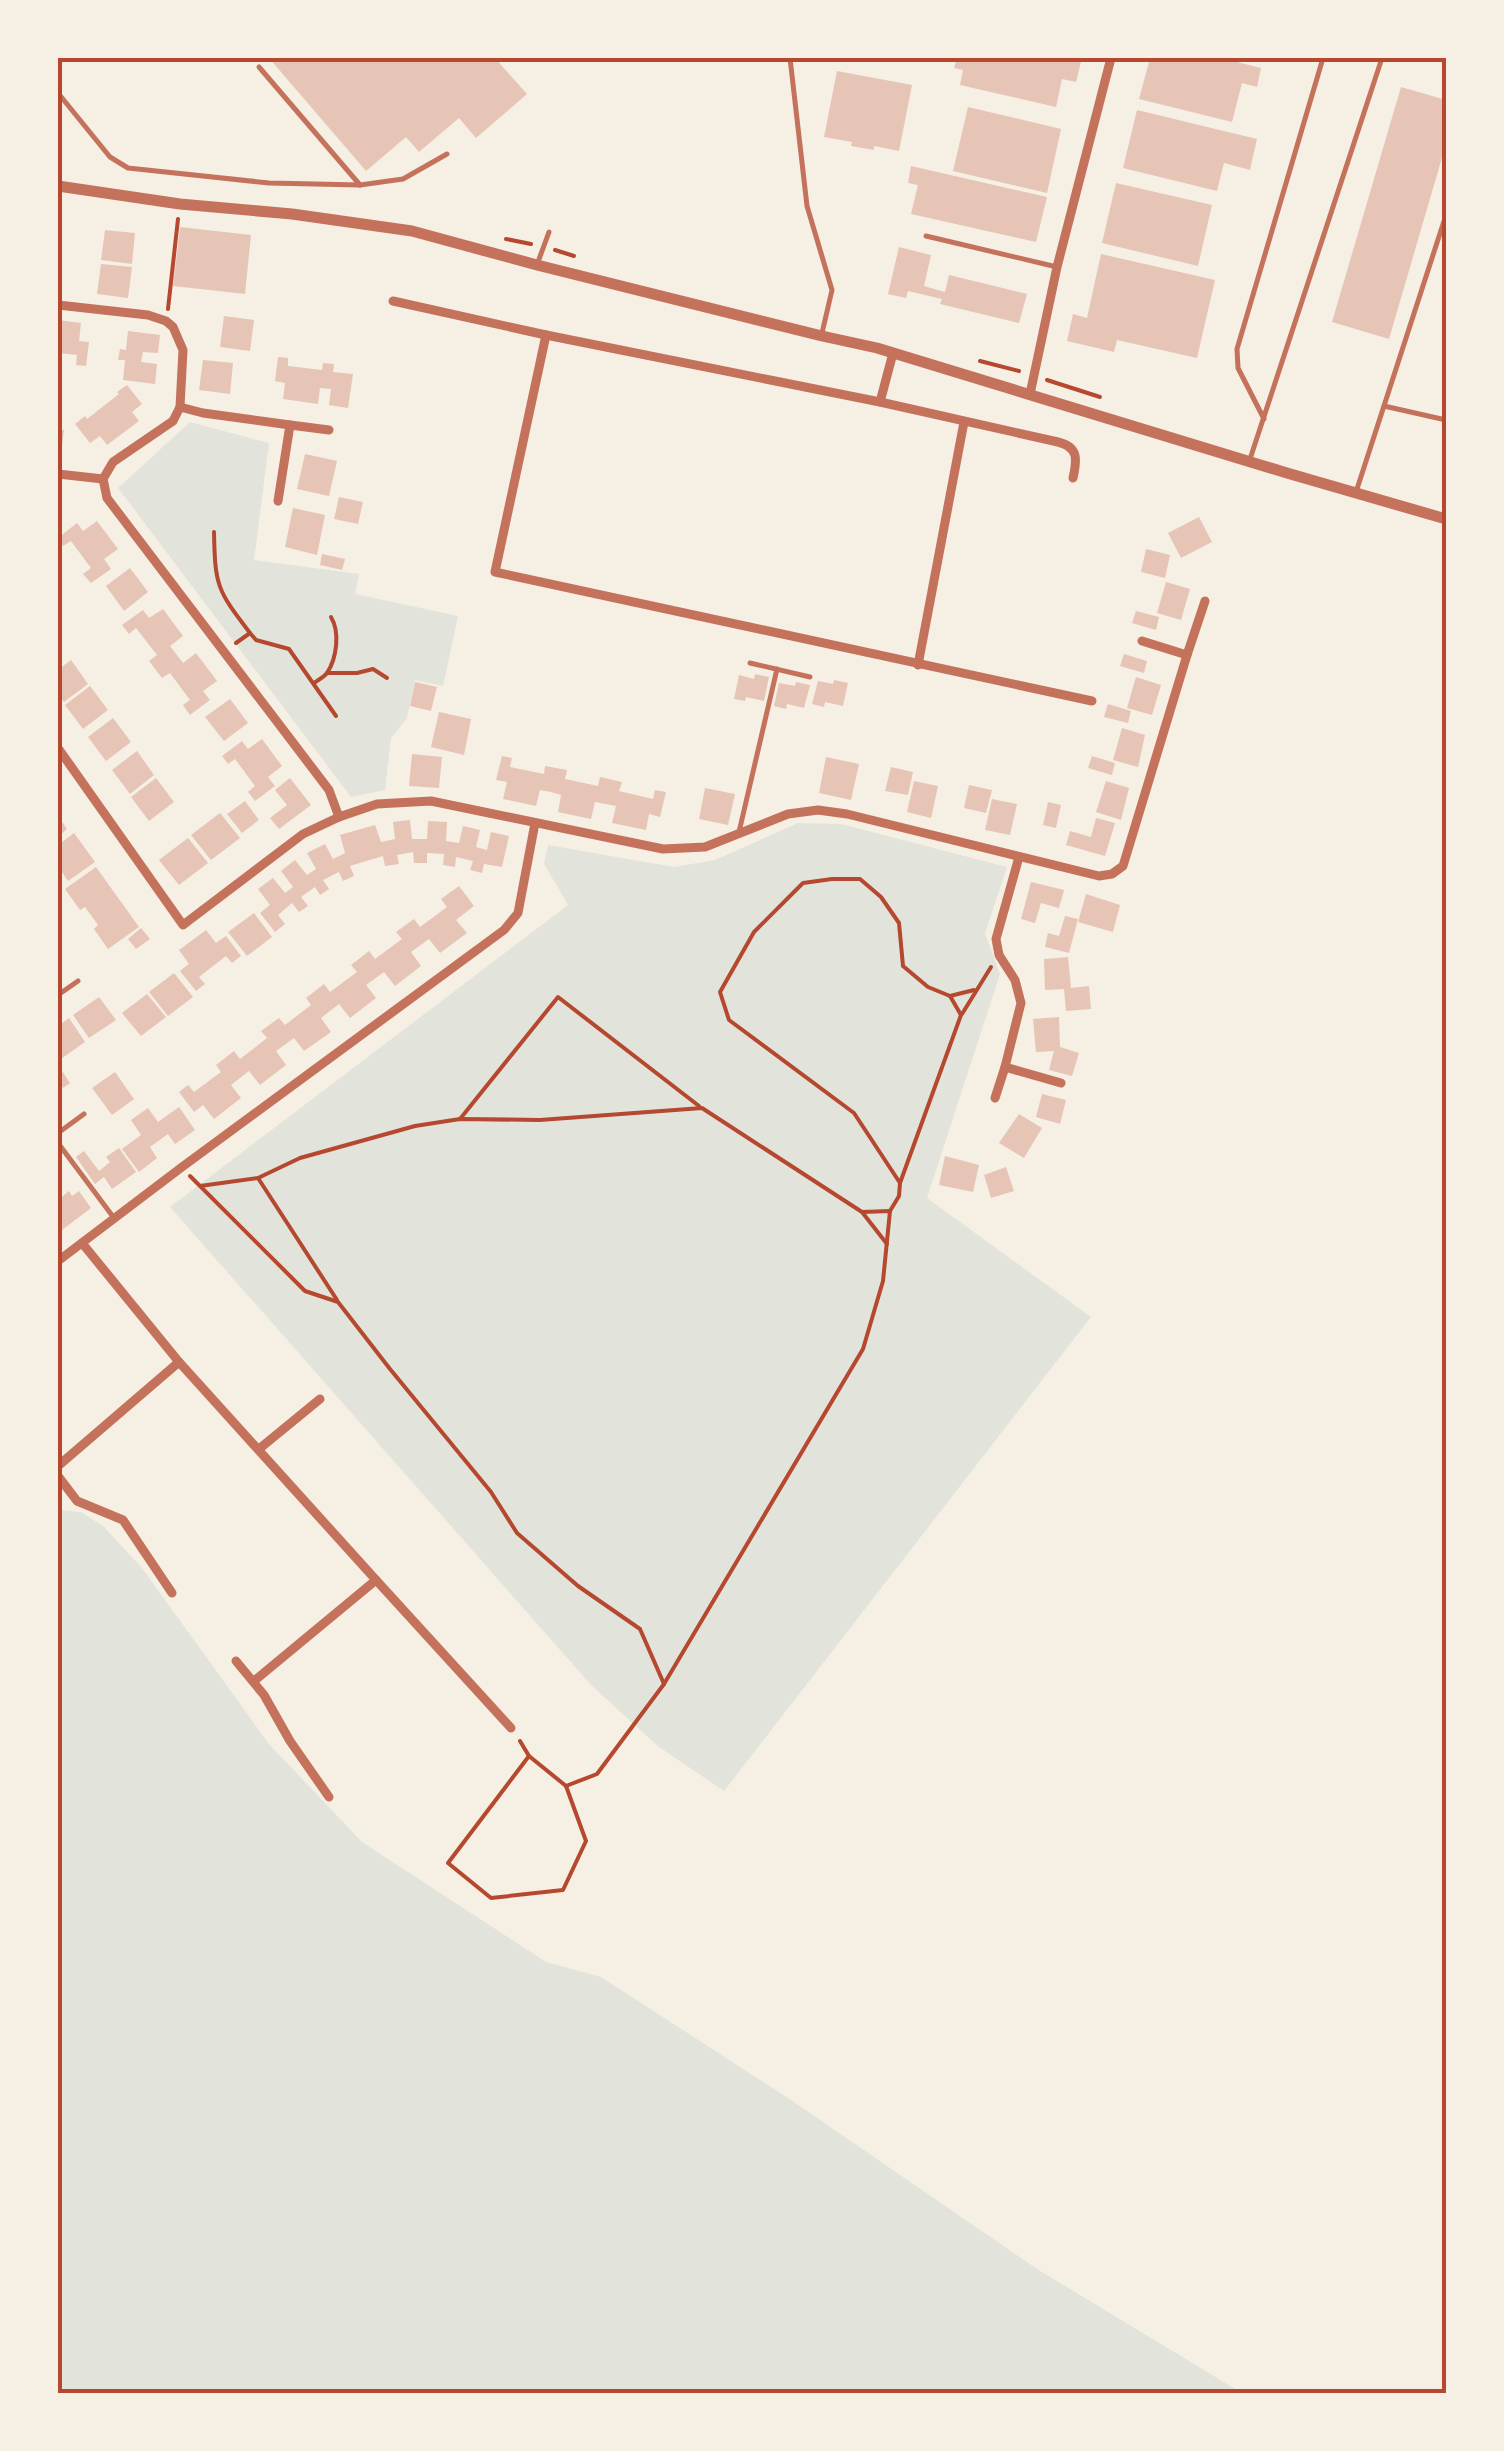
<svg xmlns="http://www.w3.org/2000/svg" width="1504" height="2451" viewBox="0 0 1504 2451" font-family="Georgia,serif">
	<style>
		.green { fill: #e2e4dc }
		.building { fill: #e6c5b7 }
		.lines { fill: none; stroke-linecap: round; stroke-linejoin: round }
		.path { stroke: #b5482f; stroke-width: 4 }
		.service { stroke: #c5725c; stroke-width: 5 }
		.minor { stroke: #c5725c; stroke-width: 9 }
		.tertiary { stroke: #c5725c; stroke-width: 11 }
		.neatline { fill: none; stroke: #b5482f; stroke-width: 4 }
	</style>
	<rect width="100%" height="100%" fill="#f6efe4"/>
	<g class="green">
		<polygon points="190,422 269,443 254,560 359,574 355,594 458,616 443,686 415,680 407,718 391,738 385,790 351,797 118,488"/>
		<polygon points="798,823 841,824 1007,867 985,933 1000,974 927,1198 1091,1317 724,1791 659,1747 591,1685 170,1207 568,905 544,864 548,845 674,867 715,860"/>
		<polygon points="58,1510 81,1512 103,1526 142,1568 269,1744 362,1842 546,1962 601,1977 791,2100 1037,2269 1242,2393 58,2393"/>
	</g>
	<g class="building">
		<polygon points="269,58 495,58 527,94 476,138 459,118 419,152 406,137 366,171"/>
		<polygon points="957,58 1082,58 1076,82 1062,79 1056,107 960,85 963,70 954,68"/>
		<polygon points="1135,58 1221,58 1261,68 1257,87 1242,83 1232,122 1139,99 1149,62"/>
		<polygon points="837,71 912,85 899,151 874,146 874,150 851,146 852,142 824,137"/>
		<polygon points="1401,87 1446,100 1446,144 1389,339 1332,322"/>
		<polygon points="968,107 1061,129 1047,193 953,171"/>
		<polygon points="1137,110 1257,139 1250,170 1224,163 1217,191 1123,168"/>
		<polygon points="911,166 1047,197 1036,242 911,214 918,185 908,183"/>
		<polygon points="1116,183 1212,205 1198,266 1102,243"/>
		<polygon points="180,227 251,235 245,294 173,286"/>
		<polygon points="105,230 135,233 132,264 101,260"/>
		<polygon points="899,247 931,255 924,286 945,292 949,275 1027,294 1019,323 940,304 942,299 908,291 906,298 888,294"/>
		<polygon points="1101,254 1215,280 1197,358 1117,340 1114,352 1067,341 1073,314 1087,318"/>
		<polygon points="101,264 132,267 128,298 97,294"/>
		<polygon points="224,316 254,320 250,351 220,347"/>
		<polygon points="58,320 81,323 79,341 89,342 86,366 76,365 77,355 58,353"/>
		<polygon points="128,331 160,335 158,353 143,352 141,362 157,364 155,384 123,380 125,360 118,360 120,349 126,350"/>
		<polygon points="278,357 288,358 288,366 322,370 323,363 334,364 333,372 353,374 348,408 329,405 331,389 320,388 318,404 283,399 285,383 275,381"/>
		<polygon points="203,360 233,363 230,394 199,390"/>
		<polygon points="127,385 142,404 132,412 139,421 107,445 100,436 90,443 75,424 85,416 87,419 119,394 117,392"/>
		<polygon points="58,429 64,430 60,462 58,461"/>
		<polygon points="305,454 337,461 329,496 297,489"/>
		<polygon points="339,497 363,502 358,524 334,519"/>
		<polygon points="293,508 325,515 317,555 285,547"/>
		<polygon points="1199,517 1212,542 1181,558 1168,533"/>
		<polygon points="97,521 118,549 104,559 111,569 91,583 83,574 91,568 71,541 63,546 58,538 77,523 83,531"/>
		<polygon points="1146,549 1170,555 1165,578 1141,572"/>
		<polygon points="322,554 345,559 342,570 320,565"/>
		<polygon points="130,568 148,592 124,611 106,586"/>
		<polygon points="1166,582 1190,589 1181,620 1157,613"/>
		<polygon points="163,609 183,636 170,646 183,663 196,653 217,681 203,691 210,700 190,715 183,705 190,700 170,673 162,678 149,661 157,655 136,628 129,634 122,625 143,610 149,618"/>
		<polygon points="1136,611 1159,617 1156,630 1132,623"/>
		<polygon points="1124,654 1147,661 1144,673 1120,666"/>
		<polygon points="71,660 88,684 64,702 58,694 58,670"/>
		<polygon points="755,674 769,677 764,701 746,697 745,701 734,699 739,675 754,679"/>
		<polygon points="1136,677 1161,685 1152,715 1127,708"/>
		<polygon points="834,680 848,683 843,706 825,702 824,707 812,704 818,681 833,684"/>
		<polygon points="415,682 437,687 431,711 410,706"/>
		<polygon points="796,682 810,685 804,708 787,704 786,709 774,706 779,683 795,686"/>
		<polygon points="90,686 108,710 83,729 65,705"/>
		<polygon points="230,699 248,723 224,741 205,717"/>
		<polygon points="1108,704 1131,711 1128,723 1104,717"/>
		<polygon points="439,712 471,719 464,755 431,747"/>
		<polygon points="113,718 131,742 106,761 88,737"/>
		<polygon points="1122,728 1145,735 1138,767 1113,760"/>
		<polygon points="262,739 282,766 268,777 275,786 255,801 248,792 255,786 235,759 228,764 222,756 242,741 248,749"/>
		<polygon points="137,751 154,775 130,794 112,770"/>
		<polygon points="412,754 442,757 439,788 409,786"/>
		<polygon points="502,756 512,758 510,767 544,774 545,766 567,770 565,779 598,786 600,777 622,782 619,791 653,799 655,790 666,792 660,817 649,814 646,830 612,823 616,806 595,802 591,819 558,812 561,795 551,792 540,790 536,806 503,799 507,782 496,780"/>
		<polygon points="1092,756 1115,763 1112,775 1088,768"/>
		<polygon points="826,757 859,764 851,800 819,793"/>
		<polygon points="891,767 913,772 908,795 885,791"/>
		<polygon points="156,778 174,802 149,821 131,797"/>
		<polygon points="290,778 311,805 279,829 270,818 287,805 275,790"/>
		<polygon points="914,781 938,786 931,818 907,812"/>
		<polygon points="1106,781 1129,788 1121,820 1096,812"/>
		<polygon points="969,785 992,790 986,813 964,808"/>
		<polygon points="705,788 735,794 728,825 699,819"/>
		<polygon points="992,799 1017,804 1010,835 985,830"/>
		<polygon points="245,801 259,820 242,833 227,814"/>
		<polygon points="1048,802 1061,805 1056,828 1043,825"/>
		<polygon points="220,813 240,838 211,860 191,835"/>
		<polygon points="58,816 67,829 58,837"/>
		<polygon points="1096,818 1115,823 1105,856 1066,845 1070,831 1091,837"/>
		<polygon points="410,820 412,839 427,839 428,821 447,822 446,841 459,843 463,826 480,830 476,847 487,850 491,832 509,836 502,867 484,864 482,873 470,870 473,861 456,857 455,867 443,865 444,854 427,853 427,863 414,863 413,852 397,855 399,864 385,866 383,856 350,866 354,876 343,881 339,872 323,880 329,889 320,895 315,887 301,897 308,906 299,912 292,903 278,915 285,924 275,932 260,913 270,905 258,889 273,878 285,893 293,887 281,871 295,860 307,875 316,869 307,853 325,844 333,859 345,853 340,835 375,825 381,842 395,839 393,822"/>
		<polygon points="74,833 95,862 68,881 58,866 58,845"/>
		<polygon points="188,838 208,863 179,885 159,860"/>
		<polygon points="96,867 139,927 108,949 94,929 98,925 85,907 80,910 65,889"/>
		<polygon points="1031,882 1064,890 1059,908 1041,903 1035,923 1021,919"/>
		<polygon points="459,886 474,906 456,920 467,933 440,953 429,939 411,952 421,966 395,986 384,972 366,985 376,998 350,1018 339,1004 321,1018 331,1032 304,1051 294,1038 276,1051 286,1065 260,1085 249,1071 231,1085 241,1098 214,1119 203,1105 194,1112 179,1092 188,1085 194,1092 221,1072 216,1065 234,1051 240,1059 253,1049 267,1038 261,1031 279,1018 285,1025 311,1005 306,998 324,984 330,992 357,972 351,965 369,951 375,959 402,939 396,932 414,919 420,927 447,907 441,899"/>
		<polygon points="1086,894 1120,905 1113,932 1078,922"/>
		<polygon points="254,913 272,937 247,956 228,932"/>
		<polygon points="1065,916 1078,919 1069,953 1045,947 1048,933 1059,936"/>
		<polygon points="141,928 150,939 136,949 128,939"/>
		<polygon points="206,930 216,943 226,936 241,956 232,963 226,956 199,977 205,984 196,991 180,971 189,964 179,950"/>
		<polygon points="1068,957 1071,988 1089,986 1091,1009 1066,1011 1064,989 1045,990 1044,959"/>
		<polygon points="174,973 193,997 168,1016 149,992"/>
		<polygon points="147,994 166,1017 141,1036 122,1013"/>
		<polygon points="99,997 116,1020 89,1038 73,1015"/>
		<polygon points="1059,1017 1060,1047 1079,1053 1072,1076 1049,1070 1054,1051 1036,1052 1033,1019"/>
		<polygon points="69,1018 85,1042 58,1061 58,1026"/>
		<polygon points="58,1065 70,1083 63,1088 58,1081"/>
		<polygon points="115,1072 134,1099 112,1115 92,1088"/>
		<polygon points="1042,1094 1066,1100 1060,1124 1036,1117"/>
		<polygon points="179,1107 195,1130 175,1144 168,1134 150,1147 157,1158 139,1172 122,1149 141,1135 131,1120 148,1108 158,1122"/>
		<polygon points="1019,1114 1042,1128 1024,1158 999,1143"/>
		<polygon points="119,1148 136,1172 112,1189 104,1177 95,1184 76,1157 84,1151 99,1171 110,1162 106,1157"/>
		<polygon points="945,1156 979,1165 973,1192 939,1185"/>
		<polygon points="1006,1167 1014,1191 991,1198 984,1175"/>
		<polygon points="69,1191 72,1196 79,1191 91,1208 58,1233 58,1200"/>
	</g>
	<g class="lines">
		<g class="path">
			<polyline points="506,239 531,244"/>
			<polyline points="555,250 574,256"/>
			<polyline points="168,309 178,219"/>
			<polyline points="980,361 1019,371"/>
			<polyline points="1047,380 1100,397"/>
			<path d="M 214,532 C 215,586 217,590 250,633"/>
			<polyline points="236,643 250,633 256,640 289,649 336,716"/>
			<polyline points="327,673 357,673 373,669 387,678"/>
			<path d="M 314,683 C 318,680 324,677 327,673 C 337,658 340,632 331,617"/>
			<polyline points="950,996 974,990"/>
			<polyline points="962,1014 991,967"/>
			<polyline points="460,1119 558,997 699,1106"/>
			<polyline points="190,1176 305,1291 338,1302 390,1369 491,1492 517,1533 578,1586 640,1629 664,1684 863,1349 883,1281 890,1211 862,1212 702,1108 540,1120 460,1119 415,1126 300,1158 258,1178 200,1186"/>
			<polyline points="258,1178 337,1300"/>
			<polyline points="890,1211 899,1196 900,1183 854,1113 729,1020 720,992 754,932 803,883 832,879 860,879 881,897 899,923 903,966 928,987 950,996 961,1015 900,1183"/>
			<polyline points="862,1212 887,1244"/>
			<polyline points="520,1741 529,1756 566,1786 597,1774 664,1684"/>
			<polyline points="529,1756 448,1863 491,1898 563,1890 586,1841 566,1786"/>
		</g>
		<g class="service">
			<polyline points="790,58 807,206 832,290 822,333"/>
			<polyline points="1437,58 1446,61"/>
			<polyline points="259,67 360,185"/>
			<polyline points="58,93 110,157 128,168 269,183 360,185 403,179 447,154"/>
			<polyline points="926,236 1057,267"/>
			<polyline points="538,262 549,232"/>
			<polyline points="1384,406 1446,420"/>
			<polyline points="1264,419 1238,368 1237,349 1323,58"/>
			<polyline points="1250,459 1382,58"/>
			<polyline points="1356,492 1446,215"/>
			<polyline points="750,663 810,677"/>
			<polyline points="739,832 777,669"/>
			<polyline points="58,995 78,981"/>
			<polyline points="58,1133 84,1114"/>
			<polyline points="58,1143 114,1218"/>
		</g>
		<g class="minor">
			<path d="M 393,301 L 546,335 L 880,402 L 1058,442 C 1079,447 1077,460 1073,478"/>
			<polyline points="58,305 148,315 166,321 173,327 183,350 180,407 173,421 113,462 103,479"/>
			<polyline points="546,335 495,572 1092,701"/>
			<polyline points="1030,394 1057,267 1111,58"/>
			<polyline points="880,402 893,353"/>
			<polyline points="180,407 203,413 290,425 278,501"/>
			<polyline points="290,425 329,430"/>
			<polyline points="58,474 103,479"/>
			<polyline points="103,479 107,498 329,790 339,817"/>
			<polyline points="1187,655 1205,601"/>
			<polyline points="918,665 964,422"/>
			<polyline points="58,748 183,925 303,834 339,817 377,804 431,801 663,849 705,847 788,814 818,810 847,814 1099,876 1112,874 1123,866 1187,655 1142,641"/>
			<polyline points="1005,1067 1061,1083"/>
			<polyline points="995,1098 1005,1067 1021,1003 1015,980 999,955 996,939 1019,857"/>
			<polyline points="82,1243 179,1362 376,1580 254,1681"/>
			<polyline points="58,1261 182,1167 504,930 518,913 535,823"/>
			<polyline points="259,1449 320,1399"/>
			<polyline points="58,1466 179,1362"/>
			<polyline points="58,1476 77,1501 123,1520 172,1593"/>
			<polyline points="376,1580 511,1728"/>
			<polyline points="236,1661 264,1695 290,1741 329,1797"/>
		</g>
		<polyline class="tertiary" points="58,186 180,204 292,214 412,231 537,265 822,336 877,348 1287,473 1446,519"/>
	</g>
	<rect width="1504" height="2451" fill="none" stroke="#f6efe4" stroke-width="120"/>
	<rect x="60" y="60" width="1384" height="2331" class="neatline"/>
</svg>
